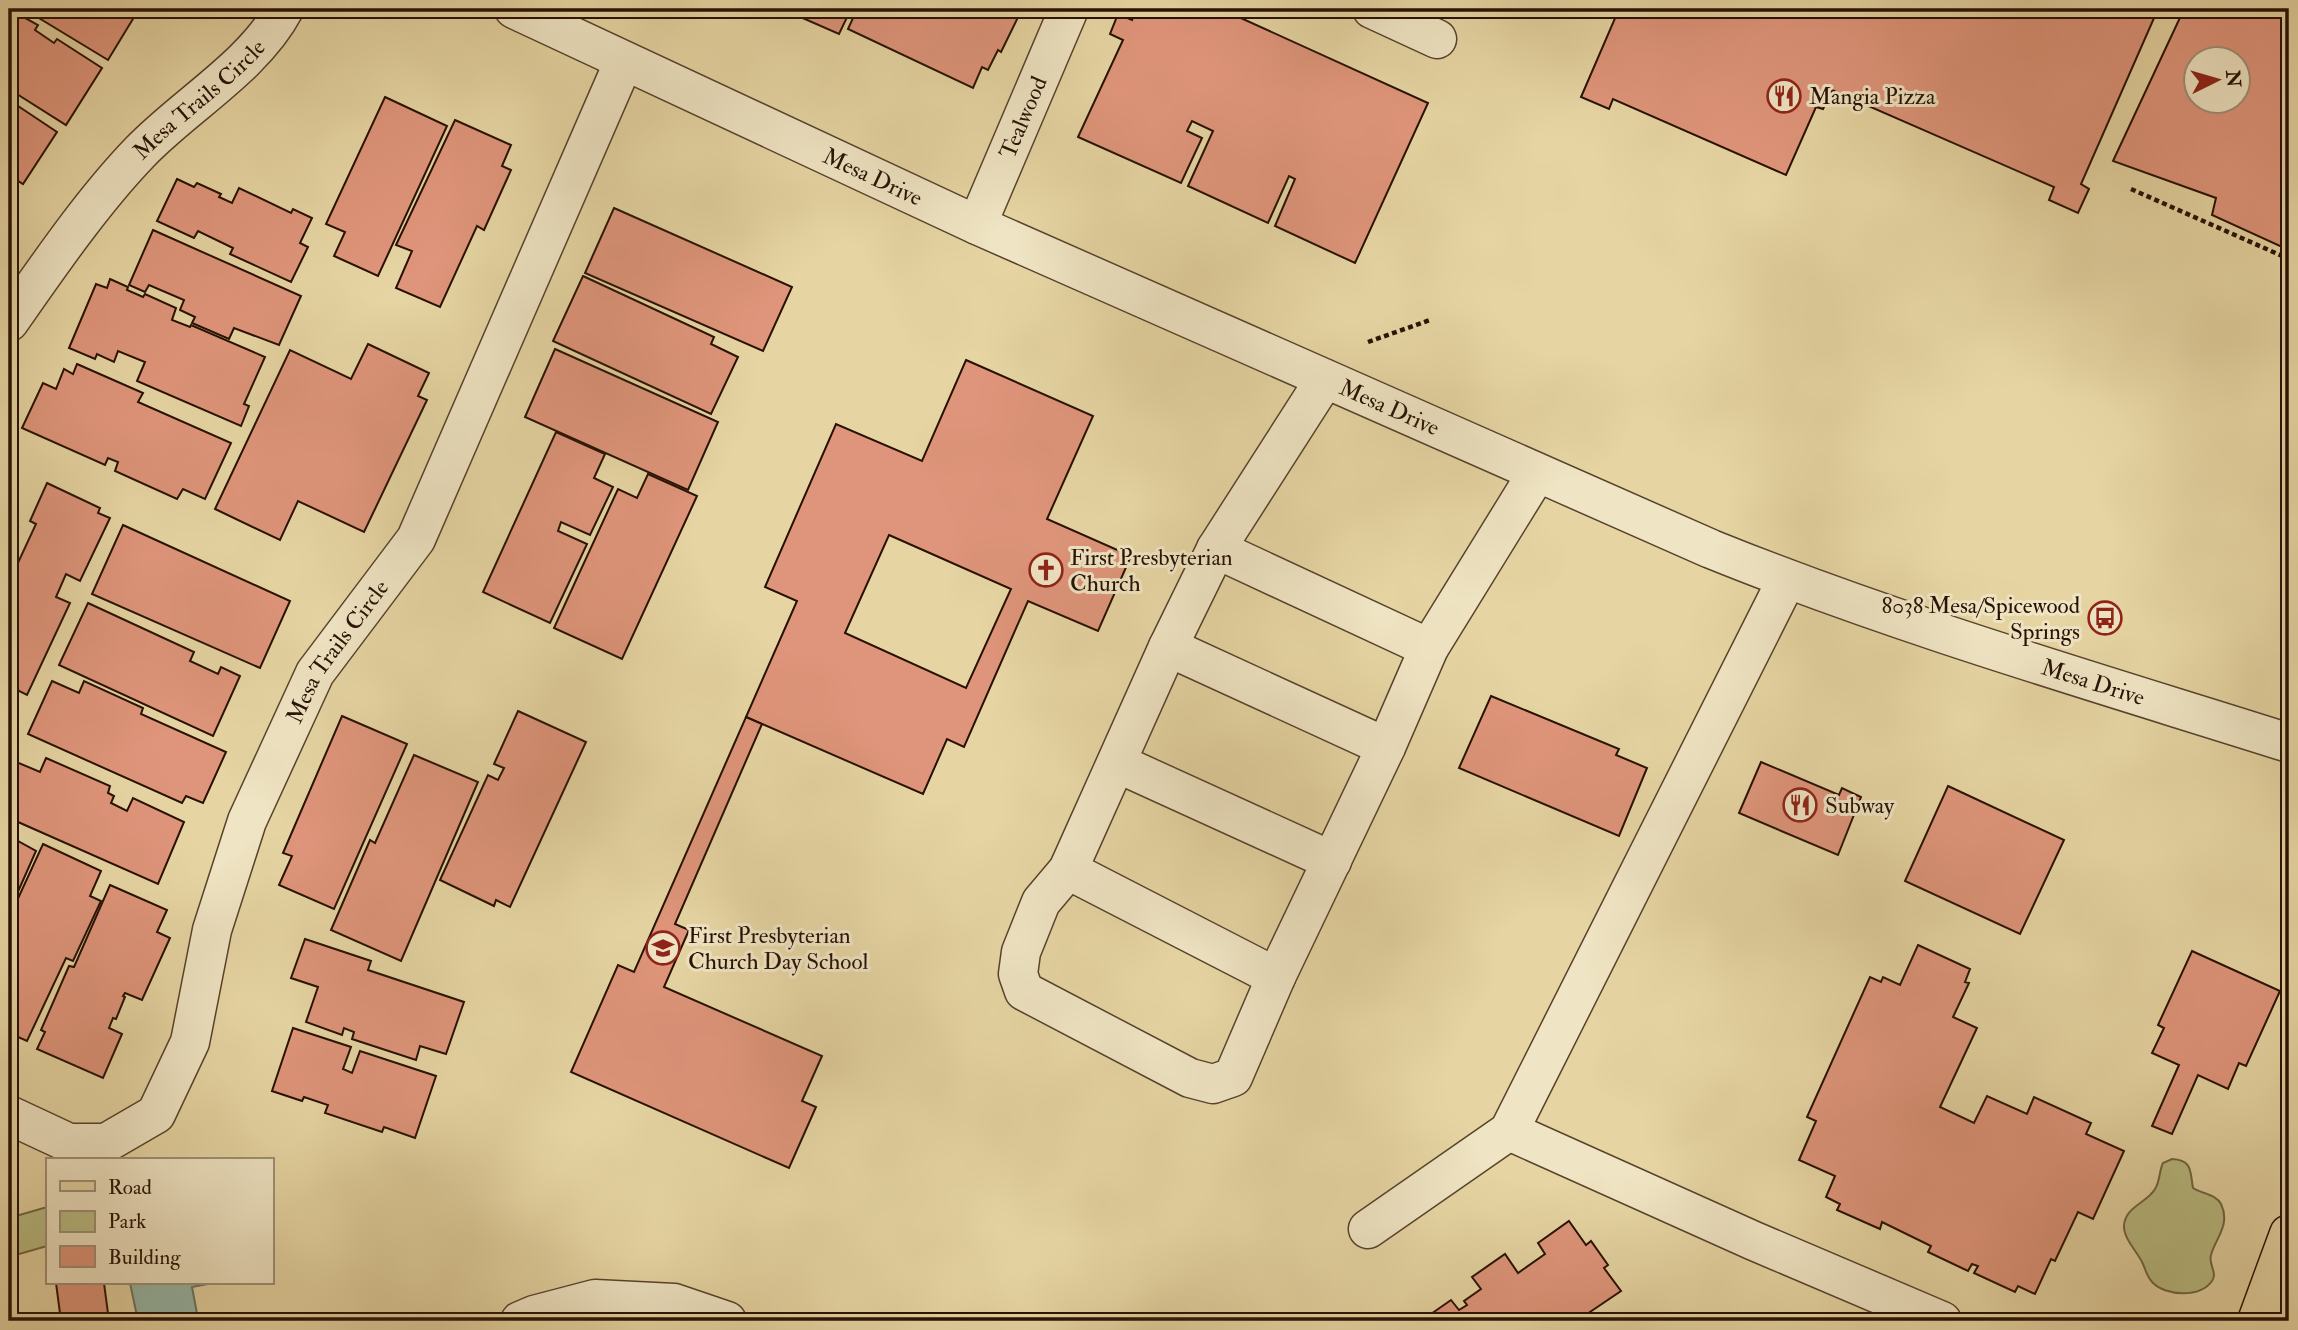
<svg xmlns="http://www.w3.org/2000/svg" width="2298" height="1330" viewBox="0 0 2298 1330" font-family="'IM FELL Double Pica',serif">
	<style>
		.green { fill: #babc82; stroke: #706643; stroke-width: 2 }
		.water { fill: #96b8a8; stroke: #6a7566; stroke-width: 2 }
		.building { fill: #df957b; stroke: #271104; stroke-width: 2; fill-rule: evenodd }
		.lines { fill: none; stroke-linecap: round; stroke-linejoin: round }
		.minor-casing { stroke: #57422c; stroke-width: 41 }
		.major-casing { stroke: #271104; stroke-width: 41 }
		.path { stroke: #271104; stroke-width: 4.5; stroke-dasharray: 5 3.5; stroke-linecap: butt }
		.minor { stroke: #efe4c3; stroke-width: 38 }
		.major { stroke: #e6d5a3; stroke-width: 38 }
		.labels { text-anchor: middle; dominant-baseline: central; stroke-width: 6; stroke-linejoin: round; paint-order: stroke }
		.poi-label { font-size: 23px; fill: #271104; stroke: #efe4c3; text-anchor: start }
		.street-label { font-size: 23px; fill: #271104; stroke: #efe4c3 }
	</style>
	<rect width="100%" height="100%" fill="#e6d5a3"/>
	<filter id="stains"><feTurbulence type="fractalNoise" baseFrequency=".00286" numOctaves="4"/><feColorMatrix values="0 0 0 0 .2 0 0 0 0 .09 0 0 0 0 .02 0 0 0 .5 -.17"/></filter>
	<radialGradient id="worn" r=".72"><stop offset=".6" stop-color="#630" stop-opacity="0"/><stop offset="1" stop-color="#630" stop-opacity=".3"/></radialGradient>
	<g class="green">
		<path d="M 2172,1159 C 2193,1160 2190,1172 2193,1188 C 2202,1194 2216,1194 2221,1204 C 2231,1225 2215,1239 2211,1255 C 2208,1265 2218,1272 2212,1281 C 2200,1298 2166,1296 2153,1283 C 2147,1277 2146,1271 2143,1264 C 2138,1252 2123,1239 2124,1225 C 2126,1206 2147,1203 2155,1189 C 2160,1182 2159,1171 2163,1163 Z"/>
		<polygon points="47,1207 47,1246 9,1257 9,1218"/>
	</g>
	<polygon class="water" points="130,1283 213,1283 192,1287 198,1319 185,1321 138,1321"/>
	<g class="building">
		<polygon points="9,9 38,25 35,30 54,43 57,39 102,68 66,125 9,89"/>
		<polygon points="24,9 139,9 108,60"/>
		<polygon points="782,9 851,9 839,34"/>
		<polygon points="857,9 920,10 1022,9 1001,52 998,50 988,70 982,67 973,88 848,29"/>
		<polygon points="1137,9 1221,9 1428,103 1355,263 1275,226 1295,179 1289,176 1268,223 1188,186 1213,131 1192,121 1187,131 1202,138 1181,183 1078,137 1123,40 1110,34 1118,14 1132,20"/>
		<polygon points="1619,9 2158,9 2081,184 2089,189 2078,213 2049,200 2054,187 1832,90 1823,109 1816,107 1786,175 1613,99 1609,109 1581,97"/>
		<path d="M 2184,9 L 2289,9 L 2289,250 L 2212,215 L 2216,198 L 2113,161 ZM 2196,60 L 2238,60 L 2238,102 L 2196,102 Z"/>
		<polygon points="385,97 447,126 378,276 334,256 345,232 326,224"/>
		<polygon points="9,100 57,132 23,184 9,175"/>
		<polygon points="455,120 511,145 502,166 511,170 484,230 477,226 440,307 396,288 412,251 396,245"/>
		<polygon points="177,179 194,187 197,183 221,194 219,197 232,203 239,188 291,213 293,209 312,218 300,243 308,247 291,282 230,254 233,248 198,231 194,238 157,221"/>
		<polygon points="614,208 792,287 763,351 585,273"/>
		<polygon points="153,230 301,296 279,345 234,328 229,339 192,323 195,317 180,310 184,300 149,285 145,292 129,285"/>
		<polygon points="583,276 714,337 711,344 738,357 711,414 553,341"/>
		<polygon points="110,279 128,287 127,290 143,297 145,294 176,308 172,320 190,327 191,325 265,357 244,404 249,406 241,426 137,381 145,362 118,351 114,362 97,354 95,359 69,348 96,284 107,288"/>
		<polygon points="368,344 429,373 418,396 427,400 364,532 298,501 280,540 215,509 290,350 351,379"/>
		<polygon points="555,349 718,422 688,490 525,417"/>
		<path d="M 966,360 L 1093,416 L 1047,519 L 1131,556 L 1098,631 L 1028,601 L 964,747 L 947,739 L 923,794 L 746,717 L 797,601 L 765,587 L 836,424 L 922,461 ZM 889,535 L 1011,589 L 966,688 L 845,633 Z"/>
		<polygon points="77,364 143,393 138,402 231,443 205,499 183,489 177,499 115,471 118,462 108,458 105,465 22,428 43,383 56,389 64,369 73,374"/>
		<polygon points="556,432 605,454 594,478 613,487 590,535 561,522 558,531 587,544 550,623 483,592"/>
		<polygon points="648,474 697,496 622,659 554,628 618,489 637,498"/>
		<polygon points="47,483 100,508 98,513 110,518 80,581 66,574 56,597 70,603 27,695 9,686 9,561 17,565 36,524 30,521"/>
		<polygon points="9,524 18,528 9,549"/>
		<polygon points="123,525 290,601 260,668 92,594"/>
		<polygon points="88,603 194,652 190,661 218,674 221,667 240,676 213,736 59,665"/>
		<polygon points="52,681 79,693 84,681 143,708 141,714 226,752 203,803 186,796 182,803 28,734"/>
		<polygon points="9,696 17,700 9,718"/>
		<polygon points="1491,696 1619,749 1616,755 1647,768 1619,836 1459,768"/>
		<polygon points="518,711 586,742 510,907 496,900 494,906 440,880 488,775 498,780 504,768 494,764"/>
		<polygon points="342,716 407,744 334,909 279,885 292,856 283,853"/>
		<polygon points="746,717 762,724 675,924 689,930 664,987 822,1056 802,1101 816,1107 789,1168 571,1072 618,965 634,972"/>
		<polygon points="414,755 478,782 401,961 331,930 370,840 375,843"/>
		<polygon points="46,758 110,786 108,793 114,796 111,803 127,811 133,798 184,822 158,884 9,818 9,773 14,761 40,772"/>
		<polygon points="1761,762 1839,795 1842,788 1861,797 1838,855 1739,813"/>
		<polygon points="1948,786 2064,840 2020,934 1905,881"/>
		<polygon points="9,836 36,851 9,912"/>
		<polygon points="43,844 101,871 90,896 101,901 73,961 66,958 27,1041 9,1033 9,918"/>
		<polygon points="110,885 167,910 157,932 170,938 142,1000 125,993 123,996 125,997 116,1019 113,1018 109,1028 122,1034 103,1078 37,1049 45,1032 41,1030 69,966 74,967"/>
		<polygon points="305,939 371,961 368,970 464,1002 446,1054 420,1046 416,1060 352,1039 354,1032 344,1028 342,1035 306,1022 318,987 291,978"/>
		<polygon points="1918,945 1970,969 1965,982 1969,983 1953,1017 1977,1028 1940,1107 1974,1123 1987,1096 2027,1114 2034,1097 2091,1123 2086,1134 2124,1151 2093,1219 2078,1212 2055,1261 2051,1259 2035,1294 2018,1286 2015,1292 1974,1273 1978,1266 1972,1264 1968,1271 1928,1252 1931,1246 1882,1222 1880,1229 1837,1210 1840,1204 1826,1197 1835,1176 1799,1160 1816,1121 1807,1117 1870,977 1881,982 1883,977 1900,985"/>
		<polygon points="2192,951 2280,991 2246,1066 2239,1063 2228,1089 2198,1075 2172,1134 2152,1126 2179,1065 2152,1053 2164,1028 2158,1025"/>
		<polygon points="293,1028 351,1047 343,1069 352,1073 360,1051 436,1076 415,1138 384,1127 382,1132 325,1113 328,1105 304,1097 302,1101 272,1091"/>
		<polygon points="1569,1221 1586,1245 1591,1241 1608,1265 1604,1268 1621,1291 1590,1312 1596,1321 1421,1321 1451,1300 1459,1310 1467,1305 1464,1301 1481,1289 1472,1277 1505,1254 1518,1273 1545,1254 1538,1243"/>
		<polygon points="56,1283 104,1283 109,1321 61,1321"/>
	</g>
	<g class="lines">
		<defs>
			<g id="minor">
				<path id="s1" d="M 514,9 L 977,225 L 1711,549 C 1899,625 2096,682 2289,743"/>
				<polyline points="1372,9 1437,39"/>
				<path id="s2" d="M 977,225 L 1069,9"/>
				<path id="s3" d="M 9,322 C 49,265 92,202 140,152 C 184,106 254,66 284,9"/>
				<polyline points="1325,379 1216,549 1168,647 1068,870 1041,902 1021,952 1018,974 1024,991 1190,1078 1213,1084 1233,1077 1276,977 1386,747 1429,648 1537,473"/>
				<polyline points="1216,549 1429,648"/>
				<polyline points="1168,647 1386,747"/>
				<polyline points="1117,763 1332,861"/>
				<polyline points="1068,870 1276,977"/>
				<path id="s4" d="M 9,1115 L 69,1143 L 106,1143 L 156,1114 L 190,1042 L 212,930 L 247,821 L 315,673 L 416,539 L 624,61"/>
				<polyline points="1509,1131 1754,1241 1942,1321"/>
				<polyline points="1368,1229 1509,1131 1787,579"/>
				<polyline points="520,1321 534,1315 595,1299 674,1303 727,1321"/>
			</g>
			<polyline id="major" points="2257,1321 2289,1234"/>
		</defs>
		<use href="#minor" class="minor-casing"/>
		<use href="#major" class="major-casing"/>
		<g class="path">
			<polyline points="2131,189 2289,259"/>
			<polyline points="1368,342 1430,320"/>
		</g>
		<use href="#minor" class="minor"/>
		<use href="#major" class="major"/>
	</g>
	<defs>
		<symbol id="restaurant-ring" viewBox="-11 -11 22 22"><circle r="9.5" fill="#efe4c3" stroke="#8f2418" stroke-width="1.5"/><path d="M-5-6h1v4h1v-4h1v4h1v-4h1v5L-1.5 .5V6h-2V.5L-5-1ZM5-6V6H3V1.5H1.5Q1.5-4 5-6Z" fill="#8f2418"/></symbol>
		<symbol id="church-ring" viewBox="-11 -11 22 22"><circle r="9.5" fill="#efe4c3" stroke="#8f2418" stroke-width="1.5"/><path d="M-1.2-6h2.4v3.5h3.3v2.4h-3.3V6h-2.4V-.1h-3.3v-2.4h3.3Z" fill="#8f2418"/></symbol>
		<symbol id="bus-ring" viewBox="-11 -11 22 22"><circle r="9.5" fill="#efe4c3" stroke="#8f2418" stroke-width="1.5"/><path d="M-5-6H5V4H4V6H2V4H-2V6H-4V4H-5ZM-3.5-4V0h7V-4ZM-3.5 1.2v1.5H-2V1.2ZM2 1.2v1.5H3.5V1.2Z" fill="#8f2418"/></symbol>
		<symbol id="school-ring" viewBox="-11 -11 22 22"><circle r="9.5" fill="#efe4c3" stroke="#8f2418" stroke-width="1.5"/><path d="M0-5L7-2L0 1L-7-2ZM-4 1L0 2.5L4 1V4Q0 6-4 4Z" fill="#8f2418"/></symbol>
	</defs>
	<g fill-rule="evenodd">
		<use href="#restaurant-ring" x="1765" y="77" width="38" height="38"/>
		<use href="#church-ring" x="1027" y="551" width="38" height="38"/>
		<use href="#bus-ring" x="2086" y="599" width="38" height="38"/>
		<use href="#restaurant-ring" x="1781" y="786" width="38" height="38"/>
		<use href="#school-ring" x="644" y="929" width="38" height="38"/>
	</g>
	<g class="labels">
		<g class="poi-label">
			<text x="1809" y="96">Mangia Pizza</text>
			<text x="1070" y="557">First Presbyterian<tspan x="1070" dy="26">Church</tspan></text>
			<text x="2080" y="605" text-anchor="end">8038 Mesa/Spicewood<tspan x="2080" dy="26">Springs</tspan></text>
			<text x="1825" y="805">Subway</text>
			<text x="688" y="935">First Presbyterian<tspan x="688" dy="26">Church Day School</tspan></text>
		</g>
		<g class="street-label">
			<text stroke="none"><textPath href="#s3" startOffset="294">Mesa Trails Circle</textPath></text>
			<text stroke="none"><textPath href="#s2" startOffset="117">Tealwood</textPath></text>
			<text stroke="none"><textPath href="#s1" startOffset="396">Mesa Drive</textPath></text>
			<text stroke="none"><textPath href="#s1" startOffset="962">Mesa Drive</textPath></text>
			<text stroke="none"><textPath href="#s4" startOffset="662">Mesa Trails Circle</textPath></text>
			<text stroke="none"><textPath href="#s1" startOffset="1718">Mesa Drive</textPath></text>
		</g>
	</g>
	<rect width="2298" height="1330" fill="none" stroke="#e6d5a3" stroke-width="35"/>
	<rect x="10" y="10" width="2277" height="1309" fill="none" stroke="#271104" stroke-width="3.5"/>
	<rect x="18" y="18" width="2263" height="1295" fill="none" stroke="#271104" stroke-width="2"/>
	<rect x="46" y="1158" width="228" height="126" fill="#efe4c3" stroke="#9f9077" stroke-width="2"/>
	<rect x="60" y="1181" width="35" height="10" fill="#e6d5a3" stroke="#9f9077" stroke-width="2"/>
	<text x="108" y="1194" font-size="21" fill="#271104">Road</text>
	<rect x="60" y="1211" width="35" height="21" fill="#babc82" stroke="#9f9077" stroke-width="2"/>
	<text x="108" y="1228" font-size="21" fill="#271104">Park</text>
	<rect x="60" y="1246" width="35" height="21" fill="#df957b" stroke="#9f9077" stroke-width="2"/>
	<text x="108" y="1264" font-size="21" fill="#271104">Building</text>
	<g transform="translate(2217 80) rotate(85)"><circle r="33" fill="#efe4c3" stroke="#9f9077" stroke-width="2"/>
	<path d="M0-5L12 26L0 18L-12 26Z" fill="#8f2418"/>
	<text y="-10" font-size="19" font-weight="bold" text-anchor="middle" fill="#271104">N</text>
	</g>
	<rect width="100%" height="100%" filter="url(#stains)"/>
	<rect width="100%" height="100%" fill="url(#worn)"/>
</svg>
